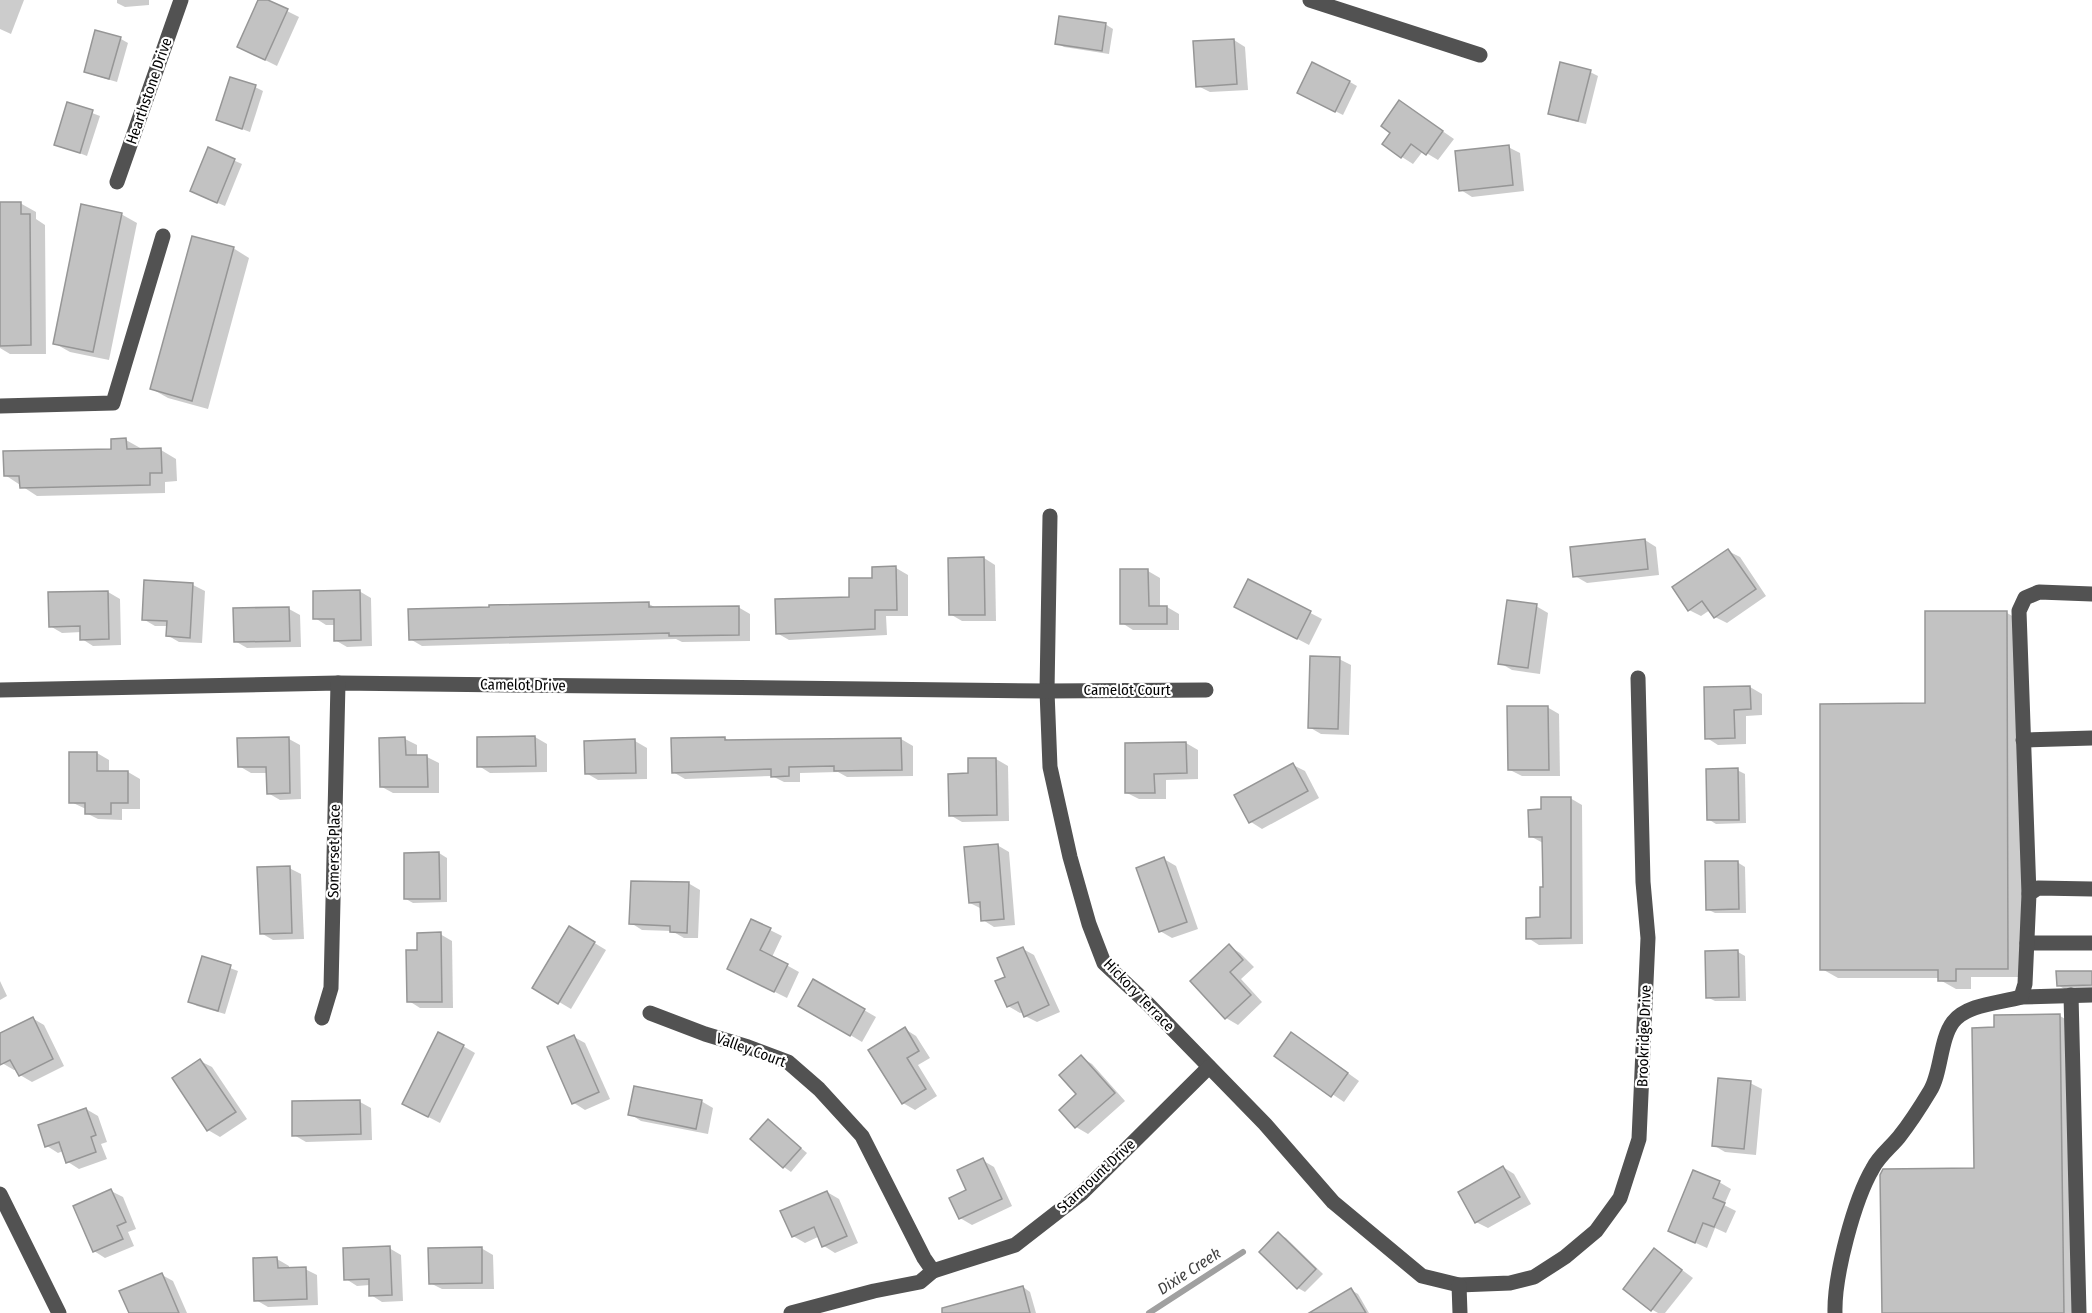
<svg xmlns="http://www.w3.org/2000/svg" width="2092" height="1313" viewBox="0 0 2092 1313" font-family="'Fira Sans Condensed',sans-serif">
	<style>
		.shadow { fill: #0003 }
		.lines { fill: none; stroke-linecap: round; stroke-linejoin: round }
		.stream { stroke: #a0a0a0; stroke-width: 6 }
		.building { fill: #c2c2c2; stroke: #969696; stroke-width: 1.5 }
		.minor { stroke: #525252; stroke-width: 15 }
		.labels { text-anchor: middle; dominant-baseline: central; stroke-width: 4.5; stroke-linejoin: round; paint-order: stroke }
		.street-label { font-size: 15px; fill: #000; stroke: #fff }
		.water-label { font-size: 16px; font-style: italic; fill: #414141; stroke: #fff }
	</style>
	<rect width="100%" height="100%" fill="#fff"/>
	<g class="shadow">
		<polygon points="0,0 24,0 11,34 0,29"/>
		<polygon points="117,0 149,0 149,5 125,7 117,3"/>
		<polygon points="260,0 265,0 299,17 277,66 239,47"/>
		<polygon points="1105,24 1113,29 1109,54 1064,47 1056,43"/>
		<polygon points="96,32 121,39 128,43 117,82 93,75 85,71"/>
		<polygon points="1234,40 1245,47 1248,90 1210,92 1198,86"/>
		<polygon points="1590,72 1598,76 1586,124 1557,117 1549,113"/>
		<polygon points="1350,82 1357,86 1343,115 1307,97"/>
		<polygon points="255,87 263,91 250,132 218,120"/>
		<polygon points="1400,102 1454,139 1438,160 1423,151 1413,164 1402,157 1392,132"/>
		<polygon points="68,104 100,116 87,156 56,144"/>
		<polygon points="1508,147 1520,153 1524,191 1472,197 1461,190"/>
		<polygon points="208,149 242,164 225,206 199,195"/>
		<polygon points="0,203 20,203 36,212 36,219 45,225 46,354 10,354 0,348"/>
		<polygon points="121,214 137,223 109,360 70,352 54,343"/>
		<polygon points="233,248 249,258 208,409 168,398 152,389"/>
		<polygon points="126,440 142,449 161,450 176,459 177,481 165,482 165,493 37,496 5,475 113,450"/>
		<polygon points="1645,540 1656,547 1659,575 1587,583 1575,576"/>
		<polygon points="1728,551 1740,557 1766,596 1727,623 1715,617 1710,610 1701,616 1689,610"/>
		<polygon points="984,558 995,565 996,621 962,621 950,614"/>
		<polygon points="896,568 908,575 908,616 886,616 887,635 789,640 777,633 851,599 873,579"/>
		<polygon points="1148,571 1160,578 1160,607 1167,607 1179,614 1179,630 1133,630 1122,623"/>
		<polygon points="1249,581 1322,619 1309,645 1248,613"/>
		<polygon points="193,585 205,591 202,643 179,642 167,635 168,626 155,626 143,619"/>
		<polygon points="359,591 371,598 372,646 347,647 335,640 335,625 326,625 315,618"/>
		<polygon points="108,592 120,599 121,645 93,646 82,639 82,632 62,633 50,626 50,593"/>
		<polygon points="649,604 658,609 738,607 750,614 750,641 682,642 676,639 422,646 410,639"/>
		<polygon points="1536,606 1548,613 1540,674 1512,670 1500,663"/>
		<polygon points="289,609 300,615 301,647 247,648 235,641"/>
		<polygon points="2007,613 2023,622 2023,977 1971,977 1971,989 1956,989 1940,980 1940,978 1838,978 1822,969 1927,705"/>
		<polygon points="1339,659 1351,665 1349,735 1321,734 1309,727"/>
		<polygon points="1750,687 1762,694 1762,715 1746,716 1746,744 1718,745 1707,738 1706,688"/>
		<polygon points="1547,707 1559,714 1560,776 1522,776 1510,770"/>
		<polygon points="535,737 547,744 547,772 490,773 479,766"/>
		<polygon points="725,738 729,741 901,739 913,746 913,776 847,777 838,772 800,773 800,782 784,782 772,776 685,779 673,772"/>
		<polygon points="289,739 300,745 301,799 280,800 268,793 268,773 251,773 239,766"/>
		<polygon points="405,739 417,745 417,757 427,757 439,763 439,793 393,793 382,787"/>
		<polygon points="635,741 647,748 647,779 598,780 586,773"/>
		<polygon points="1186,743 1198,750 1198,779 1166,780 1166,799 1139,799 1127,793"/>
		<polygon points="97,753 109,760 109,772 128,772 140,779 140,809 122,809 122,820 98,819 86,813 86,809 71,802"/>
		<polygon points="996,759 1008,766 1009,821 962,822 950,815 970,775"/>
		<polygon points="1293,765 1305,771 1319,798 1262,829 1251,822"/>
		<polygon points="1737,770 1745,774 1746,823 1716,824 1708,819"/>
		<polygon points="1570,798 1582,805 1583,944 1539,945 1528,938 1542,919 1544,888 1543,843 1530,836 1543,811"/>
		<polygon points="997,845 1009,852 1015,925 994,927 983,920 982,909 970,903"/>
		<polygon points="439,853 447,858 447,902 413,903 406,899 405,854"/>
		<polygon points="1164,859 1176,866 1198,929 1172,938 1160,931"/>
		<polygon points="1737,862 1745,867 1746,913 1715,913 1707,909"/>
		<polygon points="289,868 301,874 304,939 273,940 261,933"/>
		<polygon points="688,883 700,890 698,938 684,938 672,931 642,930 631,923"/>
		<polygon points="570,928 606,950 571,1009 534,987"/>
		<polygon points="770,930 782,936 772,957 799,972 787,998 741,975"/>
		<polygon points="440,934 452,941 453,1008 420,1008 409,1001 418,951"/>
		<polygon points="1229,946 1240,953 1254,967 1241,979 1262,1002 1238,1025 1226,1018"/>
		<polygon points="1023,949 1034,955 1060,1012 1037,1022 1025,1016 1023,1012 1020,1013 1008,1006 1007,977"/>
		<polygon points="1738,952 1745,956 1746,1001 1715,1001 1707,997"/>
		<polygon points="203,958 238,971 225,1014 197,1006 190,1002"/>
		<polygon points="2092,972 2092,989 2066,990 2058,985"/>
		<polygon points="0,981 7,996 0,1000"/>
		<polygon points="814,981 876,1017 862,1042 800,1005"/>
		<polygon points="2060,1016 2076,1025 2079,1313 1883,1313 1976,1170 1996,1029"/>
		<polygon points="32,1018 44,1025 64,1066 32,1082 20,1075 17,1069 14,1070 2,1063 0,1060 0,1035"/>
		<polygon points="905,1029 916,1036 930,1058 918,1065 937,1096 915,1110 903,1103"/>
		<polygon points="574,1037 585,1043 610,1099 585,1110 574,1103"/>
		<polygon points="1303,1041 1359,1081 1344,1102 1276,1056"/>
		<polygon points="463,1046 475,1053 440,1123 415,1110"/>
		<polygon points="1081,1057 1092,1064 1125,1101 1088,1134 1076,1127 1061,1110 1078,1094"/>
		<polygon points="200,1061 212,1067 247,1119 220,1137 208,1130 174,1079"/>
		<polygon points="1750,1083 1762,1089 1756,1155 1725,1152 1713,1145"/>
		<polygon points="701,1101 713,1108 708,1134 641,1121 630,1114"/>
		<polygon points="360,1102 371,1108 372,1140 306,1142 294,1135"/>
		<polygon points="86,1109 98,1116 107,1142 101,1144 107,1159 79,1169 68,1162 63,1151 58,1153 47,1146"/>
		<polygon points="768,1121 807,1153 791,1172 784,1167"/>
		<polygon points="982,1160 994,1167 1012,1206 972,1225 960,1218"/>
		<polygon points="1503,1167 1514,1174 1531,1204 1488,1228 1476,1222"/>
		<polygon points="1719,1182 1731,1189 1724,1205 1736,1211 1726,1233 1715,1228 1707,1248 1669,1231"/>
		<polygon points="111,1191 123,1197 136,1229 128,1232 134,1246 105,1258 94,1251"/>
		<polygon points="827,1192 839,1199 858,1243 835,1253 824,1246 820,1236 805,1243 793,1236"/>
		<polygon points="1278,1234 1286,1238 1323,1274 1305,1292 1298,1288"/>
		<polygon points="389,1248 401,1255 403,1301 382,1302 371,1295 370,1285 357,1286 346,1279"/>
		<polygon points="481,1248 493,1255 494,1289 442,1289 430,1283"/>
		<polygon points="1655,1250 1693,1278 1665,1313 1658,1313 1651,1309"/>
		<polygon points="277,1259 289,1266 289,1269 305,1269 317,1275 318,1305 268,1307 256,1300"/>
		<polygon points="162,1275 173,1281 187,1313 131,1313"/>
		<polygon points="1023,1287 1030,1292 1036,1313 969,1313"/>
		<polygon points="1351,1290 1358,1294 1369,1313 1325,1313"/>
	</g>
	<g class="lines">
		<polyline class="stream" points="1149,1313 1243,1252"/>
	</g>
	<g class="building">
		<polygon points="258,0 268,0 288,9 265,60 237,47"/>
		<polygon points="1059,16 1106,23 1102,51 1055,44"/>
		<polygon points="95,30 121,37 109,79 84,72"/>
		<polygon points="1234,39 1237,84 1196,87 1193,41"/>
		<polygon points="1312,62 1350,81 1335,112 1297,93"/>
		<polygon points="1560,62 1591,70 1578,121 1548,114"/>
		<polygon points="230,77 256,85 242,129 216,120"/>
		<polygon points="1399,100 1443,131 1426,155 1411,144 1401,158 1382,144 1390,133 1381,126"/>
		<polygon points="67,102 93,110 80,153 54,145"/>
		<polygon points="1509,145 1513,185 1459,191 1455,151"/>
		<polygon points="208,147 235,159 217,203 190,191"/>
		<polygon points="0,202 21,202 21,214 30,214 31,345 0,346"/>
		<polygon points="81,204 122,213 93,352 53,344"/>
		<polygon points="192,236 234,247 192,401 150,389"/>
		<polygon points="126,438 127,449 161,448 162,473 150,473 150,485 20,488 19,476 4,476 3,451 111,449 111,439"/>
		<polygon points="1645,539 1648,569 1573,577 1570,547"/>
		<polygon points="1728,549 1756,589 1714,618 1702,601 1688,611 1672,587"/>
		<polygon points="984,557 985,615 949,615 948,558"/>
		<polygon points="896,566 897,610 875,610 875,629 776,634 775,599 849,597 849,578 872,578 872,567"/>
		<polygon points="1120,569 1148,569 1149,606 1167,606 1167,624 1120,624"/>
		<polygon points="1248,579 1311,611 1297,639 1234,607"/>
		<polygon points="144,580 193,583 190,638 166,636 167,621 142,620"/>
		<polygon points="360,590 361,640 334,641 334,619 313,619 313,591"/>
		<polygon points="108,591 109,639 80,640 80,626 49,627 48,592"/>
		<polygon points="1507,600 1537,604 1528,668 1498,664"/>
		<polygon points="649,602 649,607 739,606 739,635 669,636 669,633 409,640 408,609 489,607 489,605"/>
		<polygon points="289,607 290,641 234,642 233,608"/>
		<polygon points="1925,611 2007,611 2008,969 1956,969 1956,981 1938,981 1938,970 1820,970 1820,704 1925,703"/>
		<polygon points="1310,656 1340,657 1338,729 1308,728"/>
		<polygon points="1750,686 1751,709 1734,710 1735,738 1705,739 1704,687"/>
		<polygon points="1507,706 1548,706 1549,770 1508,770"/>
		<polygon points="535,736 536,766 477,767 477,737"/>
		<polygon points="289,737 290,793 267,794 266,767 238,767 237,738"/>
		<polygon points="405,737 406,755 427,755 428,787 380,787 379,738"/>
		<polygon points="725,737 725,740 901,738 902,770 834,771 834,766 789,767 789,776 771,777 771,769 672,773 671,738"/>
		<polygon points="635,739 636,773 585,774 584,741"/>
		<polygon points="1186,742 1187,773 1154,774 1155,793 1125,793 1125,743"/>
		<polygon points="69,752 97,752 97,771 128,771 128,803 111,803 111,814 85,814 85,803 69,803"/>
		<polygon points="968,758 996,758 997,815 949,816 948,774 968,773"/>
		<polygon points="1293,763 1308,791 1249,823 1234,795"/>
		<polygon points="1738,768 1739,820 1707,820 1706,769"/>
		<polygon points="1541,797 1571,797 1571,938 1526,939 1526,918 1540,917 1540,887 1543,887 1542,837 1529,837 1528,810 1541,809"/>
		<polygon points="998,844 1004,919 981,921 980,902 969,903 964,847"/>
		<polygon points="439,852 440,899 404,899 404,853"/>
		<polygon points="1164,857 1187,922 1159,932 1136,868"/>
		<polygon points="1705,861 1738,861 1739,909 1706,910"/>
		<polygon points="290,866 292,933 260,934 257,867"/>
		<polygon points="631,881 689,882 687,933 670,932 670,926 629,924"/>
		<polygon points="751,919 771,928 760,950 788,964 774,992 727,969"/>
		<polygon points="569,926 595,942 558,1004 532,988"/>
		<polygon points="441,932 442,1002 407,1002 406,950 417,950 417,933"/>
		<polygon points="1229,944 1243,960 1230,972 1251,995 1225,1019 1190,981"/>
		<polygon points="1023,947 1049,1005 1024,1017 1018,1002 1007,1007 995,981 1005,977 997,958"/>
		<polygon points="1738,950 1739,997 1706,998 1705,951"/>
		<polygon points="202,956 231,965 218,1011 188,1002"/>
		<polygon points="2056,971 2092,971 2092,985 2057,986"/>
		<polygon points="813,979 865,1009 850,1036 798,1006"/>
		<polygon points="2060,1014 2064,1313 1882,1313 1880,1175 1883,1169 1974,1168 1972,1028 1994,1027 1994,1015"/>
		<polygon points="33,1017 53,1059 19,1076 10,1060 0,1065 0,1033"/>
		<polygon points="905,1027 919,1051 907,1058 926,1089 902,1104 868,1050"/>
		<polygon points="438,1032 464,1045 428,1117 402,1104"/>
		<polygon points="1291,1032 1348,1073 1331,1097 1274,1056"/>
		<polygon points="574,1035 599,1092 572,1104 547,1047"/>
		<polygon points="1081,1055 1115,1093 1075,1128 1059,1110 1076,1094 1059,1075"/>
		<polygon points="200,1059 236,1112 207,1131 172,1078"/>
		<polygon points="1718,1078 1751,1081 1744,1149 1712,1146"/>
		<polygon points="634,1086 702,1100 696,1129 628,1115"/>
		<polygon points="360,1100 361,1134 292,1136 292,1101"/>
		<polygon points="86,1108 96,1135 91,1137 96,1152 66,1163 59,1142 45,1147 38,1125"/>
		<polygon points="768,1119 801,1148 783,1168 750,1139"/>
		<polygon points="983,1158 1002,1199 959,1219 949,1198 966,1190 957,1170"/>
		<polygon points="1503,1166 1520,1197 1475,1223 1458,1192"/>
		<polygon points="1693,1170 1720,1181 1713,1198 1725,1203 1714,1227 1703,1223 1695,1243 1668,1231"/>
		<polygon points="111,1189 126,1222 117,1226 123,1239 93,1252 73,1206"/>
		<polygon points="827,1191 847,1236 822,1247 814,1227 792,1237 780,1211"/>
		<polygon points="1278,1232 1316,1269 1297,1289 1259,1252"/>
		<polygon points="390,1246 392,1295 369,1296 369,1279 344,1280 343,1248"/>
		<polygon points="482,1247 482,1283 429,1284 428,1248"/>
		<polygon points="1654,1248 1682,1270 1651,1311 1623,1289"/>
		<polygon points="277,1257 278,1268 306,1267 307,1299 254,1301 253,1258"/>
		<polygon points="162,1273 179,1313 129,1313 119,1291"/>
		<polygon points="1023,1286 1030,1313 942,1313 942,1308"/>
		<polygon points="1351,1288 1366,1313 1309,1313"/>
	</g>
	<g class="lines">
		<g class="minor">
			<polyline points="1310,0 1480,55"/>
			<polyline points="117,182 181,0"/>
			<polyline points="0,406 113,403 163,236"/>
			<polyline points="1050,516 1047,691 1050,767 1070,857 1089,924 1104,963 1148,1004 1265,1124 1333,1202 1422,1276 1459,1285 1510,1283 1534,1277 1565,1257 1596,1231 1620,1198 1639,1139 1648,938 1643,882 1638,678"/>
			<polyline points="0,690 338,683 1047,691 1206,690"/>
			<polyline points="2023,740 2092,738"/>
			<polyline points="2029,894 2019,611 2025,598 2039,592 2092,594"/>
			<polyline points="2027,943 2092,943"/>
			<polyline points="2071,995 2079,1313"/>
			<polyline points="2021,997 2092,995"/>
			<polyline points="650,1013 705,1034 748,1047 788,1062 819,1089 862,1136 924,1258 933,1271 920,1282 874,1291 791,1313"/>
			<polyline points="322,1018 331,988 338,683"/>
			<polyline points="0,1194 59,1313"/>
			<polyline points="933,1271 1015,1245 1082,1193 1209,1067"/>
			<polyline points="1459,1285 1460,1313"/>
			<path d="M 1835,1313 C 1834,1276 1854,1200 1873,1168 C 1879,1156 1891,1147 1899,1137 C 1910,1123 1921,1106 1930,1091 C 1941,1074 1940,1039 1953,1022 C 1967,1004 2000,1003 2021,997 L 2025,984 L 2029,894 L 2038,888 L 2092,889"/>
		</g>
	</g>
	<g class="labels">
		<g class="street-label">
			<text transform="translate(149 91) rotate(-71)">Hearthstone Drive</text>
			<text transform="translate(523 685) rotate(1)">Camelot Drive</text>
			<text x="1127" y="690">Camelot Court</text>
			<text transform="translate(334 851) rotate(-89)">Somerset Place</text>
			<text transform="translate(1139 995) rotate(46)">Hickory Terrace</text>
			<text transform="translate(1644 1036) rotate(-88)">Brookridge Drive</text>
			<text transform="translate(751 1050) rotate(20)">Valley Court</text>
			<text transform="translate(1096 1176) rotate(-43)">Starmount Drive</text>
		</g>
		<g class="water-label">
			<text transform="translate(1189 1271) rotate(-33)">Dixie Creek</text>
		</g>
	</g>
</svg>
